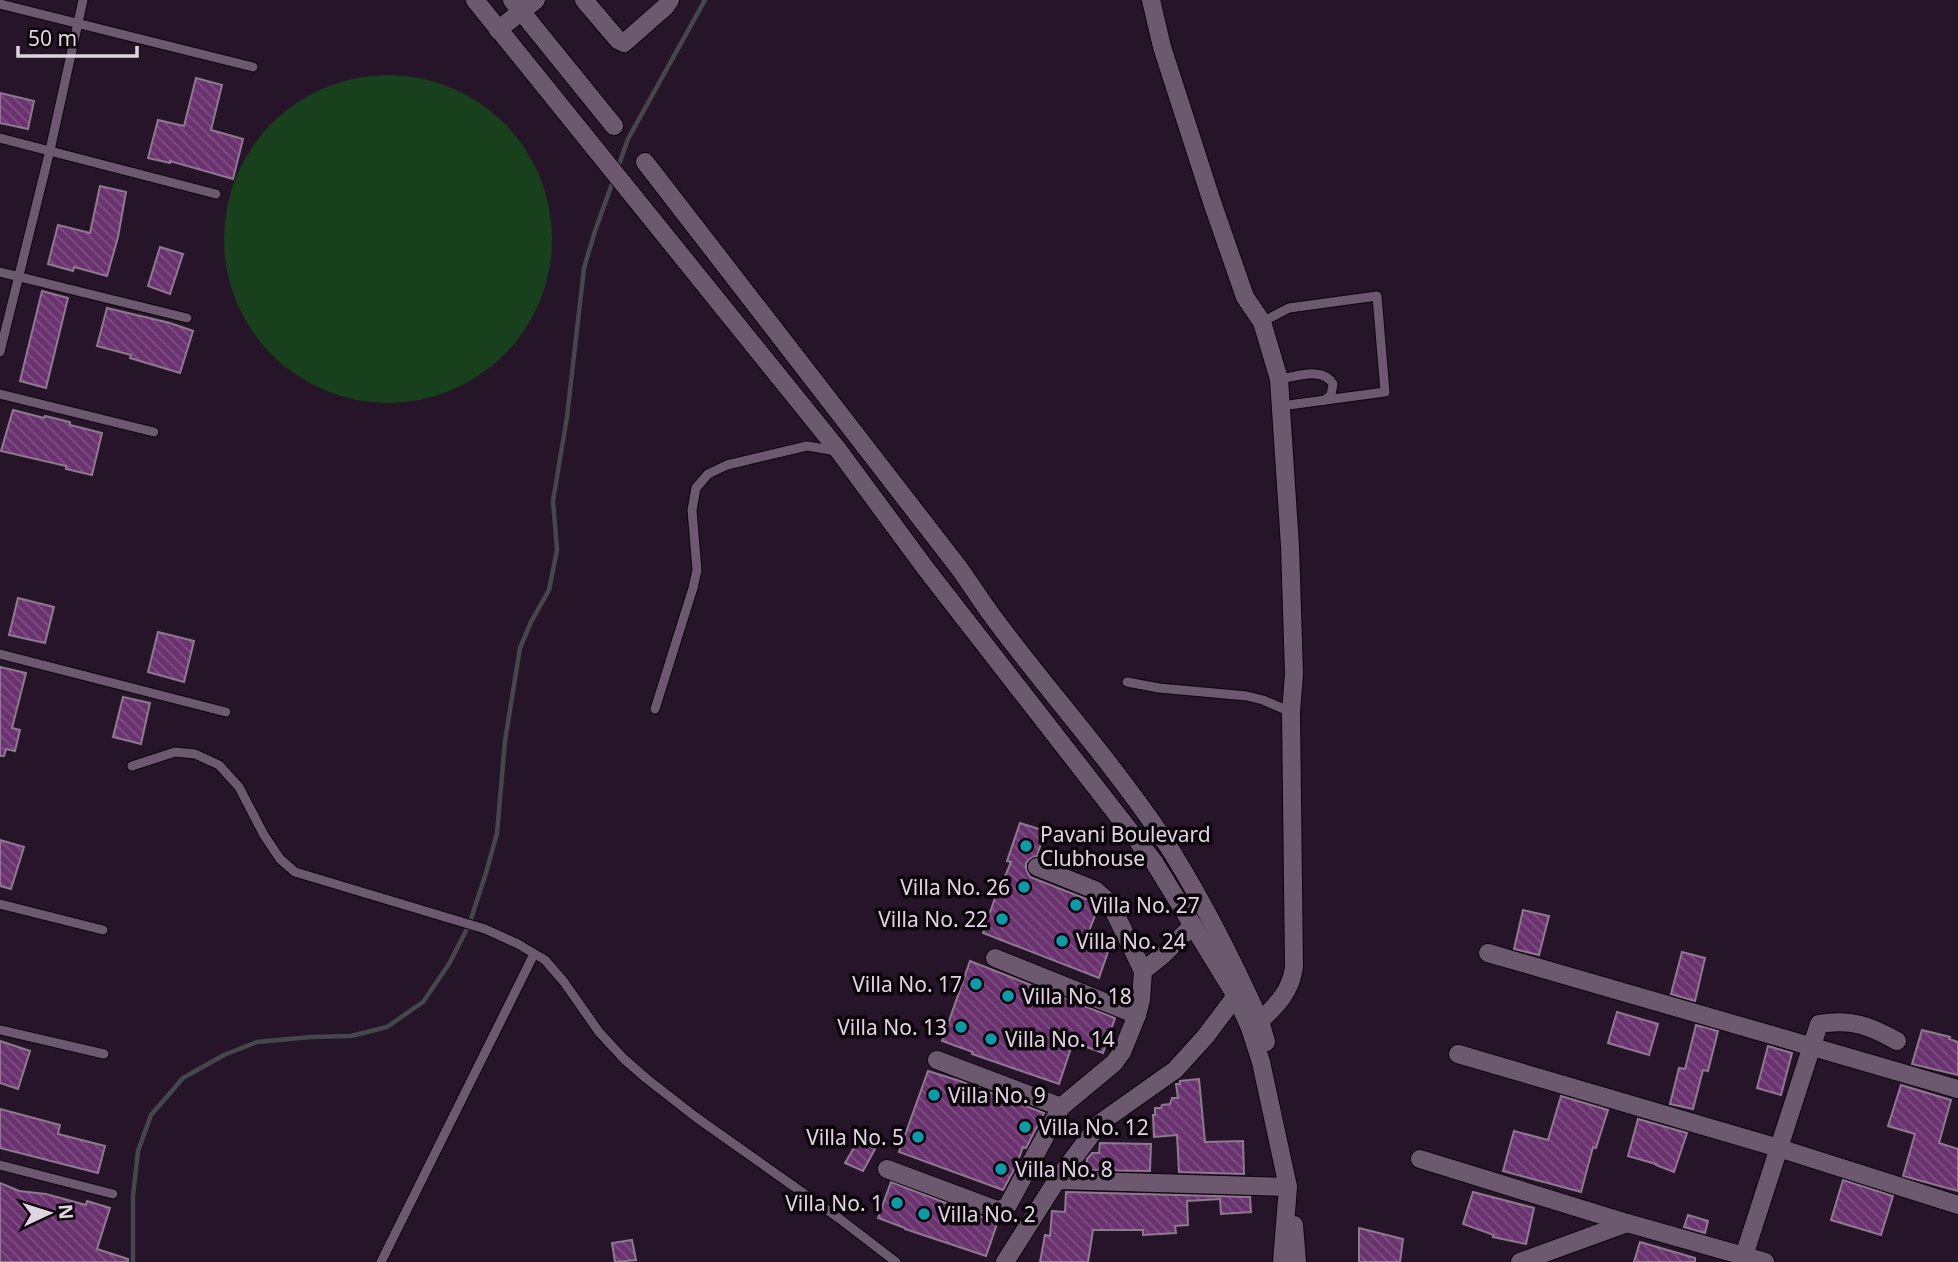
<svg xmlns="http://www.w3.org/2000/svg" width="1958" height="1262" viewBox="0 0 1958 1262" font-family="'Noto Sans',sans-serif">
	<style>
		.pitch { fill: #19401c }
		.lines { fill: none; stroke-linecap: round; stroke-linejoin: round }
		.stream { stroke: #44484d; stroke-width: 4.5 }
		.building { fill: url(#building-back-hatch); stroke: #8f7991; stroke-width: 2 }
		.lane-casing { stroke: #0e0210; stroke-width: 11 }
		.street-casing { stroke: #0e0210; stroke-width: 20 }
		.lane { stroke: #6d596f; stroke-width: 9 }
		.street { stroke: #6d596f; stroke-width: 18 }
		.culture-dot { fill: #0f9aa8; stroke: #0b040b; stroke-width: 2.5 }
		.labels { text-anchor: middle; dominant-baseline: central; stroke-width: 7; stroke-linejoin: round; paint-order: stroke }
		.poi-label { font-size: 21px; fill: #e0d4e1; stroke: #0b040b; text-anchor: start }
	</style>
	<defs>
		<pattern id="building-back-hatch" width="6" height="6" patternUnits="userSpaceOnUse" patternTransform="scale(1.75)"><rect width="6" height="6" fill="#6a336f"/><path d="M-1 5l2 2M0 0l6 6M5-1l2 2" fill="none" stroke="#7f5083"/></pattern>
	</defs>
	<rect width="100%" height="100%" fill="#261528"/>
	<circle class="pitch" cx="388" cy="239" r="164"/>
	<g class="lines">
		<g class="stream">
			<polyline points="617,170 628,139 705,0"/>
			<polyline points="133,1262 133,1196 138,1151 151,1115 183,1078 224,1055 257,1042 311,1037 351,1036 387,1027 423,1002 449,964 469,925 486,873 497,833 505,741 520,648 531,622 549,590 557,550 553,501 567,417 584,268 595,231 613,181"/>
		</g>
	</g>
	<g class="building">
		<polygon points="196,78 222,85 211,130 243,139 233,179 170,161 170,163 148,158 158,120 184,126"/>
		<polygon points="0,93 34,101 28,129 0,123"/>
		<polygon points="100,186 126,192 118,237 107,276 74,267 73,271 48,264 58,225 90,233"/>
		<polygon points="160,247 183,254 170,294 148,286"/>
		<polygon points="42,291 68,298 46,388 20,381"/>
		<polygon points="107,308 170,323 193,331 180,373 130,358 131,355 97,346"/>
		<polygon points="13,410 44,418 45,416 70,422 70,425 102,433 92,475 66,469 66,466 1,451"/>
		<polygon points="18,598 54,607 45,643 9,635"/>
		<polygon points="158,632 194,641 184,682 148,672"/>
		<polygon points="0,667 26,673 12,728 20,730 15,751 6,749 4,756 0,756"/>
		<polygon points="123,697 150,703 141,744 113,737"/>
		<polygon points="1020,823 1045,831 1037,856 1031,858 1026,863 1026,869 1030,877 1089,900 1098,908 1089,931 1112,940 1099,978 983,933 996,895 997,896 1011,862 1007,861"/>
		<polygon points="0,840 24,847 11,889 0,886"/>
		<polygon points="1523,910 1549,916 1539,955 1514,949"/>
		<polygon points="1682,952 1705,958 1695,1001 1671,994"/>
		<polygon points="970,961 1115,1018 1103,1053 1073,1042 1059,1084 972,1054 973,1052 942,1041"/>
		<polygon points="1617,1012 1658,1024 1649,1055 1608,1043"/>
		<polygon points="1696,1025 1718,1031 1708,1071 1703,1070 1693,1109 1670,1104 1679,1068 1685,1069"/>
		<polygon points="1922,1030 1950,1037 1949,1039 1958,1042 1958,1075 1912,1064"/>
		<polygon points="0,1041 30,1051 18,1089 0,1083"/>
		<polygon points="1768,1046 1792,1053 1781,1095 1757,1088"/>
		<polygon points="928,1071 960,1081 1044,1113 1026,1148 1023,1147 1016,1166 1003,1190 899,1152"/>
		<polygon points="1199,1079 1205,1142 1243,1141 1244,1174 1179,1172 1177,1135 1154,1137 1153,1115 1155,1115 1155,1108 1161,1108 1162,1105 1170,1104 1172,1098 1178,1098 1176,1084 1180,1084 1180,1081"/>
		<polygon points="1901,1085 1951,1100 1939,1143 1958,1149 1958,1191 1903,1176 1915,1134 1888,1126"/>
		<polygon points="1561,1096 1608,1110 1596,1148 1593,1147 1581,1192 1503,1171 1514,1131 1548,1140"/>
		<polygon points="0,1109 60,1125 58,1134 105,1146 98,1173 0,1148"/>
		<polygon points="1638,1119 1687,1133 1674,1172 1656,1165 1656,1164 1628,1156"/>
		<polygon points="858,1141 875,1149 863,1171 845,1163"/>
		<polygon points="1100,1143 1151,1144 1150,1171 1086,1170 1087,1159 1092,1153 1099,1153"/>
		<polygon points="1843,1180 1893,1196 1881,1235 1831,1220"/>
		<polygon points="891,1182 990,1220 998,1221 986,1256 905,1229 905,1228 878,1218"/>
		<polygon points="0,1183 19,1191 46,1194 86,1205 87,1201 110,1208 97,1249 128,1259 128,1262 0,1262"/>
		<polygon points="1066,1192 1250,1197 1251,1212 1221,1214 1220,1199 1187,1201 1188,1225 1175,1226 1176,1233 1143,1235 1143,1230 1093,1230 1088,1262 1040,1262 1045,1235 1050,1236 1052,1211 1065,1212"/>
		<polygon points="1473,1192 1534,1208 1526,1244 1493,1237 1494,1235 1463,1224"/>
		<polygon points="1688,1215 1708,1221 1705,1233 1684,1227"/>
		<polygon points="1359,1228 1403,1239 1400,1262 1359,1262"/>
		<polygon points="632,1240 636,1260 615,1262 612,1243"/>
		<polygon points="1640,1242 1695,1258 1695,1262 1634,1262"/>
	</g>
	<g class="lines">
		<defs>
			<g id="lane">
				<polyline points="0,4 253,67"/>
				<polyline points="0,138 216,194"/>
				<polyline points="0,272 187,318"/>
				<polyline points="1262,322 1289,308 1377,296 1385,392 1281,406"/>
				<polyline points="0,352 50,150 83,0"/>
				<path d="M 1279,379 C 1296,377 1323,366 1333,384 L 1331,395 L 1325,400"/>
				<polyline points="0,394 154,432"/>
				<polyline points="0,654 226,712"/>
				<polyline points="1127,682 1159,688 1247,696 1263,700 1291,712"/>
				<polyline points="655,709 693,588 697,570 692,510 696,488 708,474 727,465 807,446 837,451"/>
				<polyline points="132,766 175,752 195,754 219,765 239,787 264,835 280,859 295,872 485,929 518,944 545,960 564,982 599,1032 624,1059 647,1079 697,1118 840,1219 896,1262"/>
				<polyline points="0,904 103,930"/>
				<polyline points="0,1030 104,1054"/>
				<polyline points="0,1165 113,1194"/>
				<polyline points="381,1262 534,954"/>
			</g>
			<g id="street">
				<polyline points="475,0 839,451 926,569 1154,862 1236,996 1250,1028 1261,1062 1288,1187 1282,1262"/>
				<polyline points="512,0 614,126"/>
				<polyline points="584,0 618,40 624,43 665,7 670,0"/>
				<path d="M 1151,0 L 1162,47 L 1212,202 L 1245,297 L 1262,322 L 1279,379 L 1290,546 L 1294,674 L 1291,712 L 1294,967 C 1291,991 1277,1005 1260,1021 L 1266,1042"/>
				<polyline points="498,30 536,0"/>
				<path d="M 645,162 L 959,568 C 972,586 983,604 996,621 C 1050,693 1110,760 1161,835 C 1197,890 1227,949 1254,1008"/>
				<polyline points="1488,953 1958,1089"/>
				<polyline points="995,958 1137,1015"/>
				<polyline points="1143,971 1163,955 1193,925"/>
				<polyline points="1458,1054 1779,1148 1958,1205"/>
				<polyline points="937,1060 1061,1107"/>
				<polyline points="1420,1159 1627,1223 1765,1262"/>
				<polyline points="887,1169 994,1209 1002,1210 1008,1205 1061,1107 1114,1063 1122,1052 1137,1015 1141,1000 1143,971 1110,903 1095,890 1037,867"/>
				<polyline points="1057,1180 1288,1187"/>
				<polyline points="1294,1225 1297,1262"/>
				<polyline points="1005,1262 1057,1180 1100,1123 1175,1070 1205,1037 1236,996"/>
				<polyline points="1520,1262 1627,1223"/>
				<path d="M 1742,1262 L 1819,1024 C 1852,1019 1868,1025 1897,1041"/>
			</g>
		</defs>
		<use href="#lane" class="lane-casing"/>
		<use href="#street" class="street-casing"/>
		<use href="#lane" class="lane"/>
		<use href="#street" class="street"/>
	</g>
	<g class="culture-dot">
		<circle cx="1026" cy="846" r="7"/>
		<circle cx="1024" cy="887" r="7"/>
		<circle cx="1076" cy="905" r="7"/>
		<circle cx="1002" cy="919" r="7"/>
		<circle cx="1062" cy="941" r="7"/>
		<circle cx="976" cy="984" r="7"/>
		<circle cx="1008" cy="996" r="7"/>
		<circle cx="961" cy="1027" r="7"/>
		<circle cx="991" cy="1039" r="7"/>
		<circle cx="934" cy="1095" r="7"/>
		<circle cx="1025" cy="1127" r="7"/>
		<circle cx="918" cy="1137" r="7"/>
		<circle cx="1001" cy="1169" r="7"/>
		<circle cx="897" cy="1203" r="7"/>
		<circle cx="924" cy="1214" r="7"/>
	</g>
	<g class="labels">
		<g class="poi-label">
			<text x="1040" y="834">Pavani Boulevard<tspan x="1040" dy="24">Clubhouse</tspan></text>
			<text x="1010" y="887" text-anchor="end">Villa No. 26</text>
			<text x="1090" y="905">Villa No. 27</text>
			<text x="988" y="919" text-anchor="end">Villa No. 22</text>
			<text x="1076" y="941">Villa No. 24</text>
			<text x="962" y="984" text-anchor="end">Villa No. 17</text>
			<text x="1022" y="996">Villa No. 18</text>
			<text x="947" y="1027" text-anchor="end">Villa No. 13</text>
			<text x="1005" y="1039">Villa No. 14</text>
			<text x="948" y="1095">Villa No. 9</text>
			<text x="1039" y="1127">Villa No. 12</text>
			<text x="904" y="1137" text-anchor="end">Villa No. 5</text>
			<text x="1015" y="1169">Villa No. 8</text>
			<text x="883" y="1203" text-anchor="end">Villa No. 1</text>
			<text x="938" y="1214">Villa No. 2</text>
		</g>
	</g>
	<g transform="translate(49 1213) rotate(86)" stroke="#0b040b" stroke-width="5" paint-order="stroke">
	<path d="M0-5L12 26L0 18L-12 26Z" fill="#e0d4e1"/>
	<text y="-10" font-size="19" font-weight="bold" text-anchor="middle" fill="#e0d4e1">N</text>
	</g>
	<path d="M18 46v10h119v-10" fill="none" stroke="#e0d4e1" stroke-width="3.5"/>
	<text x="28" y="46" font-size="21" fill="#e0d4e1" stroke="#0b040b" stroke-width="5" paint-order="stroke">50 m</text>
</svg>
